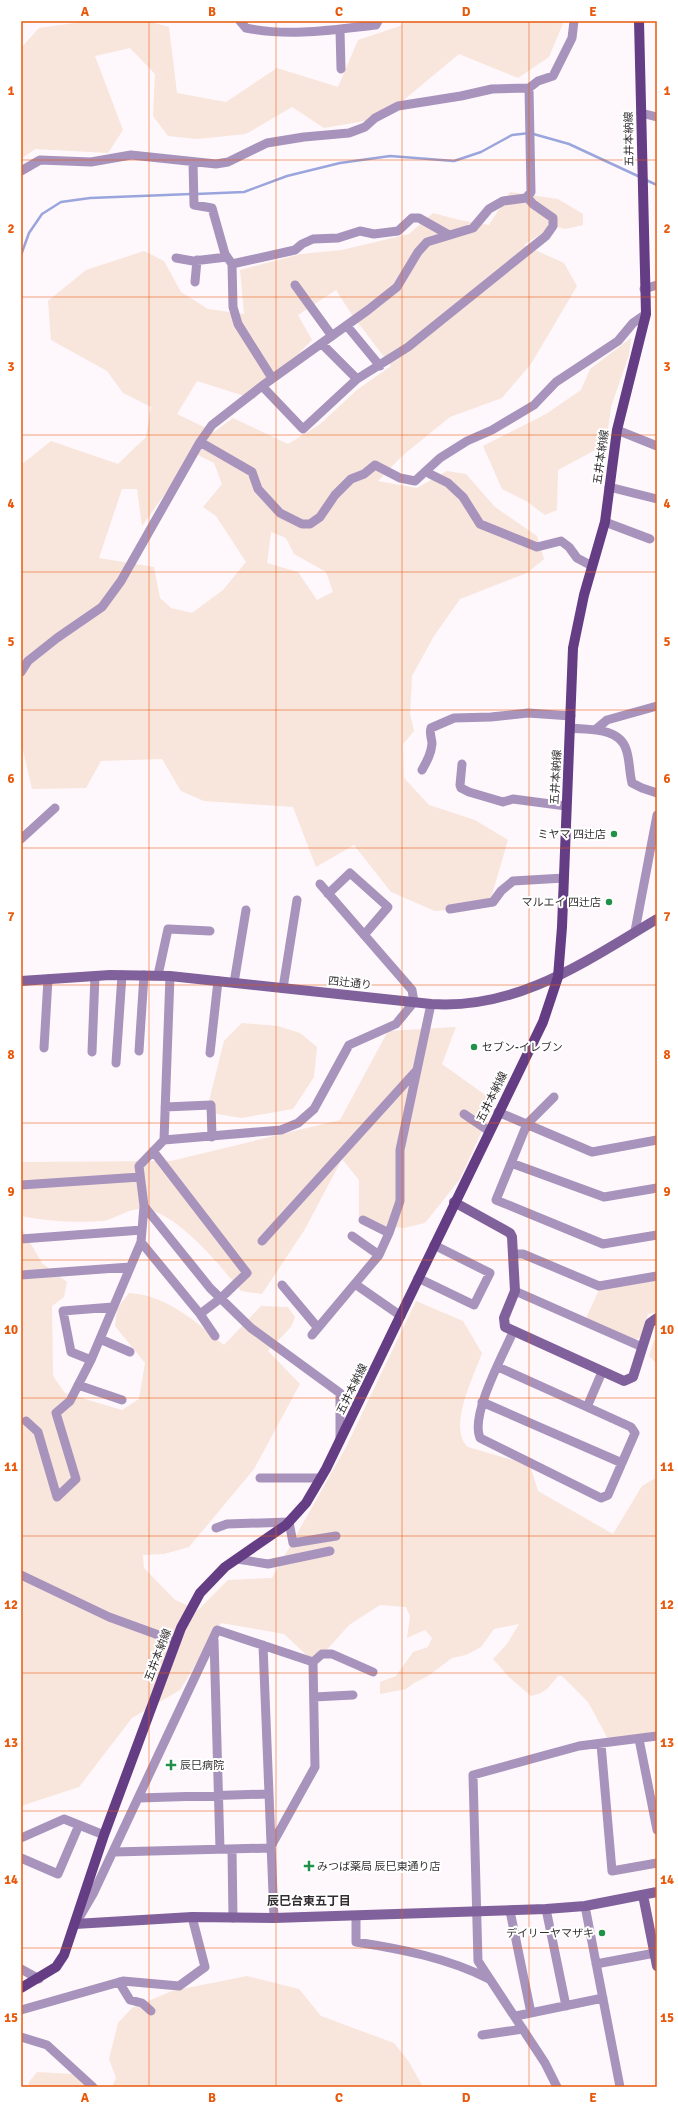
<svg xmlns="http://www.w3.org/2000/svg" width="678" height="2108" font-family="Signika,'Noto Sans JP',sans-serif">
<style>
.green{fill:#f8e5db;fill-rule:evenodd}
.lines{fill:none;stroke-linecap:round;stroke-linejoin:round}
.stream{stroke:#99a5dc;stroke-width:2.5}
.street{stroke:#a893bc;stroke-width:9}
.secondary{stroke:#81619c;stroke-width:10}
.primary{stroke:#653d84;stroke-width:10}
.grid{fill:none;stroke:#e8590c;stroke-width:1;stroke-opacity:0.55}
.poi-dot{fill:#21914a;stroke:#fff;stroke-width:1.5}
.labels{text-anchor:middle;dominant-baseline:central;stroke-width:4;stroke-linejoin:round;paint-order:stroke}
.street-label{font-size:11px;fill:#333031;stroke:#fff}
.poi-label{font-size:11px;fill:#333031;stroke:#fff;text-anchor:end}
.neighbourhood-label{font-size:12px;font-weight:bold;fill:#332d31;stroke:#fff}
.neatline{fill:none;stroke:#e8590c;stroke-width:1.5}
.grid-label{font-size:13px;text-anchor:middle;font-weight:bold;fill:#e8590c}
</style>
<rect width="100%" height="100%" fill="#fef8fc"/>
<!-- green -->
<path class="green" d="M89,21H147L169,27L177,93L226,102L277,68L338,87L358,40L400,26L404,21H564L549,57L518,78L459,54L382,118L324,128L292,107L246,134L197,139L168,136L153,116L155,74L130,48L95,56L123,130L108,153L35,149L21,159V48L39,28Z
M510,192L558,199L583,214V225L565,229L553,226L524,245L564,263L577,286L531,364L502,398L450,417L402,456L378,481L417,488L447,471L466,474L495,507L537,536L544,559L527,573L460,599L434,636L412,676L410,714L414,731L403,744L404,778L429,805L475,820L508,840L491,898L470,908L435,911L391,892L354,845L316,867L293,807L204,801L181,791L162,759L101,761L86,788L32,789L21,742V465L51,441L118,464L146,437L151,407L123,393L107,371L51,340L48,301L86,270L144,251L164,261L181,292L208,309L244,314L240,270L301,254L342,250L409,234L433,213L460,220L489,225ZM336,290L352,315L391,366L358,389L319,425L288,444L233,418L214,432L177,414L197,381L254,399L312,340L298,315ZM194,453L214,463L222,484L203,507L216,516L246,562L223,590L192,613L171,608L160,598L154,567L99,558L122,489H137L142,526ZM271,532L286,538L294,554L326,572L333,592L317,600L298,572L267,563Z
M631,338L629,355L611,407L607,437L599,448L558,470L557,510L545,515L526,501L502,489L483,446L546,414L581,390L590,369Z
M242,1023L278,1026L300,1033L317,1047L314,1077L293,1109L241,1118L211,1113L208,1105L224,1041Z
M456,1027L442,1064L495,1102L460,1179L425,1223L404,1228L374,1225L359,1218V1180L342,1159L305,1229L262,1294L241,1291C221,1267 175,1208 140,1209C128,1209 115,1219 103,1221C78,1223 45,1221 21,1216V1162L171,1161L340,1120L388,1031Z
M21,1227L42,1263L67,1282L64,1297L52,1306L53,1376L65,1393L122,1410L139,1399L145,1363L115,1326L117,1309L129,1293C166,1295 197,1322 224,1345L261,1306L288,1307L295,1317L291,1327L268,1351L300,1384L254,1469L189,1547L164,1554L143,1555L144,1568L175,1600L198,1610L228,1580L272,1578L346,1447L416,1301L463,1321L482,1353C474,1376 447,1428 468,1447L530,1465L538,1491L613,1534L642,1486L657,1477V1733L608,1739L588,1702L562,1676H558L547,1689L541,1693L531,1696L510,1678L493,1659L507,1644L519,1624L494,1629L481,1647L466,1655L452,1658L428,1676L414,1683L406,1689L380,1694V1682L396,1676L413,1652L428,1647L432,1638L425,1630L407,1638L410,1616L406,1607L380,1605L349,1625L315,1663L284,1634L221,1623L180,1690L132,1718L79,1787L21,1806Z
M657,1280V1312L648,1314L641,1337L635,1340L586,1318L599,1290Z
M654,1340H657V1364L649,1356Z
M247,1976L299,1989L321,2016L394,2043L409,2062L423,2087H112L116,2078L109,2059L118,2023L132,2008L172,1991Z
M37,2072L74,2074L91,2087H28L29,2082Z"/>
<g class="lines">
<!-- stream -->
<path class="stream" d="M646,180L657,185
M196,194L244,192L287,176L340,163L390,156L454,161L481,152L512,135L530,133L569,144L640,177
M21,255L29,233L42,214L61,202L90,198L191,194"/>
<!-- street -->
<path class="street" d="M240,21L246,28C289,37 332,30 376,25L378,21
M340,30L341,69
M641,113L657,117
M193,162L194,205L212,208L225,254L232,264L233,307L238,324L272,378
M21,171L40,160L91,162L131,155L216,164L228,162L267,143L304,137L349,133L365,127L375,118L398,106L461,96L492,89L529,88L538,81L553,76L572,38L574,21
M176,258L193,261L227,257
M232,264L295,250L302,244L313,239L338,238L360,231L374,234L398,231L412,218H419L449,235
M195,282L197,260
M295,285L332,336
M644,289L657,285
M347,326L380,366
M322,344L357,379
M262,386L303,429L357,379L408,347L546,236L553,226V218L533,204L527,197
M617,430L657,446
M200,442L252,472L258,489L280,513L302,524H310L320,517L335,495L351,479L364,474L375,465L400,478L415,481L440,458L467,441L492,430L534,405L556,382L618,341L633,323L646,314
M427,470L430,474L448,483L463,497L480,524L537,547L561,541L569,547L577,558L592,566
M609,487L657,499
M605,522L650,539
M21,672L28,661L57,638L102,607L121,581L200,442L212,425L262,386L368,310L397,287L418,252L427,242L473,228L489,209L503,201L526,198L531,192L529,88
M570,728C588,730 619,727 626,749C630,760 629,772 632,783L642,788L657,793
M595,730L607,720L657,706
M462,764L460,785L461,788L469,792L503,802L513,799L566,806
M422,770C427,761 431,754 432,744C432,738 429,734 431,728L454,718L491,717L528,713L571,716
M21,839L55,808
M328,894L350,873L388,907L364,935
M450,909L493,902L501,891L513,881L564,878
M635,931L657,815
M158,975L168,929L210,931
M234,983L246,910
M283,988L297,900
M44,1048L48,979
M139,1051L144,975
M92,1052L95,976
M210,1053L218,981
M116,1063L122,975
M554,1097L527,1124L496,1200L603,1244L657,1235
M165,1107L211,1105L212,1137
M498,1112L592,1152L657,1140
M464,1114L489,1131
M164,1140L170,976
M153,1151L247,1273L221,1298L200,1314
M511,1163L604,1197L657,1188
M21,1185L140,1177
M144,1206L210,1288L251,1328L340,1393V1441
M363,1220L389,1233
M352,1236L379,1255
M21,1239L142,1230
M262,1241L417,1070
M141,1242L200,1314L215,1336
M513,1254H523L599,1286L657,1276
M21,1275L130,1267
M418,1278L474,1305L490,1273L434,1245
M355,1284L401,1316
M282,1285L318,1328
M515,1291L642,1347
M513,1332C503,1355 470,1415 480,1438L601,1498L608,1495L635,1433L631,1427L587,1407L602,1372
M312,1335L379,1255L389,1233L400,1201V1150L431,1004
M100,1339L130,1352
M91,1360L71,1352L63,1311L113,1307
M498,1367L587,1407
M78,1385L122,1400
M482,1402L622,1463
M26,1421L38,1432L57,1497L76,1479L56,1413L70,1401L91,1360L141,1242L144,1206L139,1166L164,1140L281,1130L298,1123L314,1109L349,1045L396,1024L414,1002L412,990L320,884
M260,1478H321
M216,1528L227,1524L289,1522L293,1543L336,1536
M237,1559L268,1564L330,1551
M21,1575L109,1617L175,1641
M214,1640L220,1849
M263,1645L274,1918
M313,1662L322,1654H332L373,1672
M314,1697L353,1695
M639,1739L657,1830
M601,1744L612,1871L657,1863
M139,1798L268,1794
M21,1838L64,1819L104,1835
M232,1849L233,1918
M21,1858L58,1874L79,1825
M585,1906L620,2087
M546,1909L566,2006
M510,1911L531,2013
M356,1916V1942C401,1949 448,1958 489,1979
M79,1918L93,1894L217,1630L313,1662L315,1767L270,1848L114,1852
M596,1964L655,1953
M21,1969L39,1979
M119,1982L130,2000L142,2003L151,2011
M21,2010L123,1981L179,1986L205,1967L192,1917
M516,2016L603,1998
M482,2035L523,2029
M21,2037L47,2045L93,2087
M557,2087L545,2063L478,1961L473,1775L579,1746L657,1736"/>
<!-- secondary -->
<path class="secondary" d="M21,981L110,975L170,976L431,1004C518,1010 586,961 657,919
M454,1202L510,1233L512,1237L515,1291L504,1318L505,1327L624,1381L633,1377L650,1323L657,1318
M643,1895L657,1966
M75,1924L192,1917L274,1918L546,1909L585,1906L657,1892"/>
<!-- primary -->
<path class="primary" d="M21,1988L56,1967L64,1955L104,1835L181,1628L200,1593L225,1567L286,1525L306,1503L326,1469L543,1022L558,977L562,927L573,648L584,595L605,522L617,430L646,314L639,21"/>
</g>
<!-- grid -->
<path class="grid" d="M149,21V2087M276,21V2087M402,21V2087M529,21V2087M21,160H657M21,297H657M21,435H657M21,572H657M21,710H657M21,848H657M21,985H657M21,1123H657M21,1260H657M21,1398H657M21,1536H657M21,1673H657M21,1811H657M21,1948H657"/>
<!-- markers -->
<g class="poi-dot">
<circle cx="614" cy="834" r="4"/>
<circle cx="609" cy="902" r="4"/>
<circle cx="474" cy="1047" r="4"/>
<path d="M169 1759h4v4h4v4h-4v4h-4v-4h-4v-4h4z"/>
<path d="M307 1860h4v4h4v4h-4v4h-4v-4h-4v-4h4z"/>
<circle cx="602" cy="1933" r="4"/>
</g>
<g class="labels">
<!-- street labels -->
<g class="street-label">
<text transform="translate(629 139) rotate(-91)">五井本納線</text>
<text transform="translate(601 457) rotate(-82)">五井本納線</text>
<text transform="translate(556 777) rotate(-87)">五井本納線</text>
<text transform="translate(350 983) rotate(6)">四辻通り</text>
<text transform="translate(492 1097) rotate(-64)">五井本納線</text>
<text transform="translate(352 1389) rotate(-64)">五井本納線</text>
<text transform="translate(158 1655) rotate(-69)">五井本納線</text>
</g>
<!-- poi labels -->
<g class="poi-label">
<text x="606" y="834">ミヤマ 四辻店</text>
<text x="601" y="902">マルエイ 四辻店</text>
<text x="482" y="1047" text-anchor="start">セブン-イレブン</text>
<text x="180" y="1765" text-anchor="start">辰巳病院</text>
<text x="317" y="1866" text-anchor="start">みつば薬局 辰巳東通り店</text>
<text x="594" y="1933">デイリーヤマザキ</text>
</g>
<!-- neighbourhood labels -->
<g class="neighbourhood-label">
<text x="309" y="1901">辰巳台東五丁目</text>
</g>
</g>
<!-- border -->
<rect width="678" height="2108" fill="none" stroke="#ffffff" stroke-width="44"/>
<rect x="22" y="22" width="634" height="2064" class="neatline"/>
<g class="grid-label">
<text x="85" y="16">A</text>
<text x="212" y="16">B</text>
<text x="339" y="16">C</text>
<text x="466" y="16">D</text>
<text x="593" y="16">E</text>
<text x="11" y="95">1</text>
<text x="667" y="95">1</text>
<text x="11" y="233">2</text>
<text x="667" y="233">2</text>
<text x="11" y="371">3</text>
<text x="667" y="371">3</text>
<text x="11" y="508">4</text>
<text x="667" y="508">4</text>
<text x="11" y="646">5</text>
<text x="667" y="646">5</text>
<text x="11" y="783">6</text>
<text x="667" y="783">6</text>
<text x="11" y="921">7</text>
<text x="667" y="921">7</text>
<text x="11" y="1059">8</text>
<text x="667" y="1059">8</text>
<text x="11" y="1196">9</text>
<text x="667" y="1196">9</text>
<text x="11" y="1334">10</text>
<text x="667" y="1334">10</text>
<text x="11" y="1471">11</text>
<text x="667" y="1471">11</text>
<text x="11" y="1609">12</text>
<text x="667" y="1609">12</text>
<text x="11" y="1747">13</text>
<text x="667" y="1747">13</text>
<text x="11" y="1884">14</text>
<text x="667" y="1884">14</text>
<text x="11" y="2022">15</text>
<text x="667" y="2022">15</text>
<text x="85" y="2102">A</text>
<text x="212" y="2102">B</text>
<text x="339" y="2102">C</text>
<text x="466" y="2102">D</text>
<text x="593" y="2102">E</text>
</g>
</svg>
